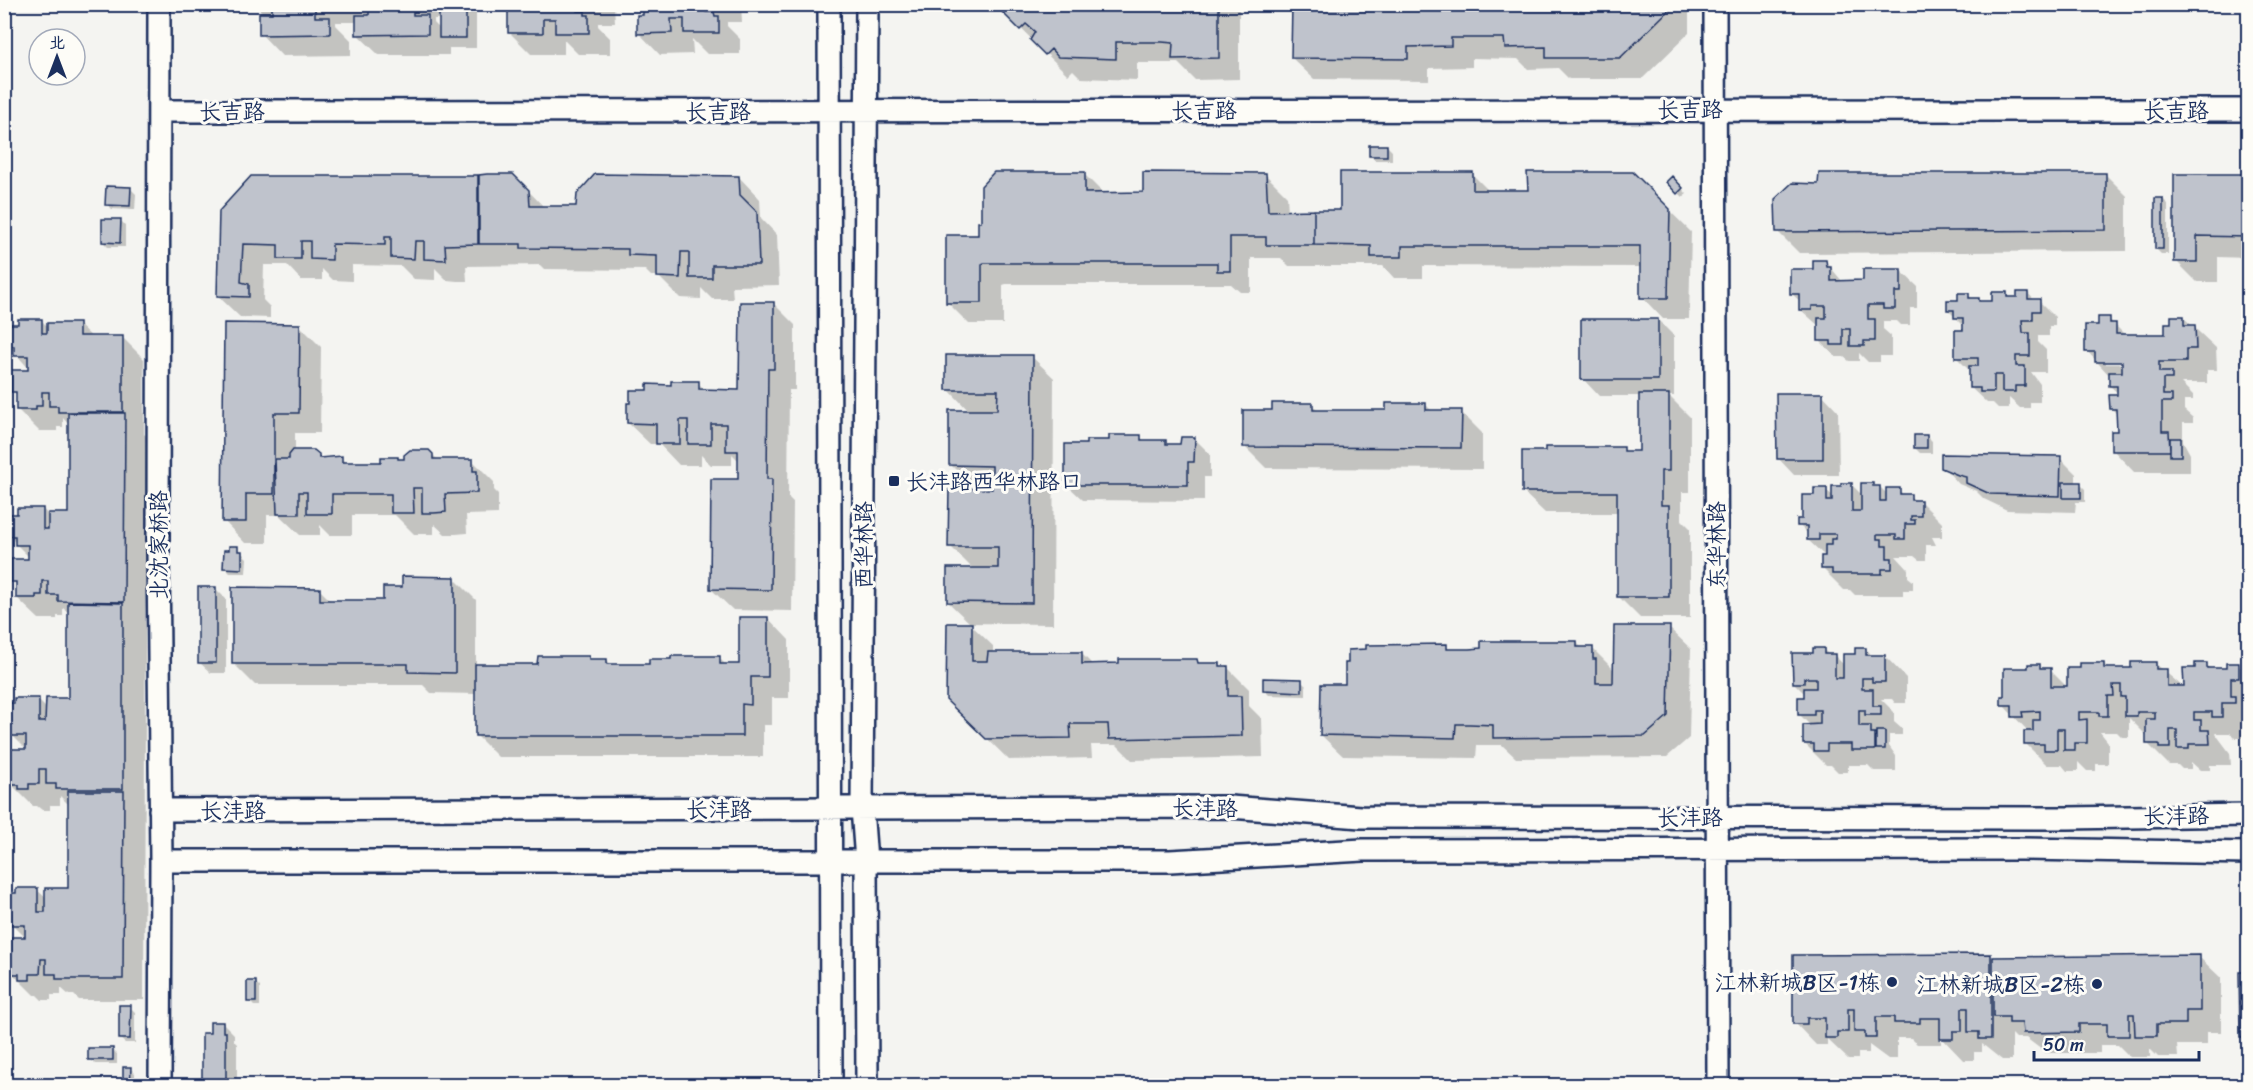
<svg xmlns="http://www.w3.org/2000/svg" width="2253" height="1090" font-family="Sriracha,'LXGW WenKai TC',sans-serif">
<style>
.shadow{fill:#0003;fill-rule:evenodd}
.building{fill:#bfc3cc;stroke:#1b2f5e;stroke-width:1.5}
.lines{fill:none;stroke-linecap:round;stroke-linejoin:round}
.minor-casing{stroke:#1b2f5e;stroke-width:26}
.minor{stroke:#fdfcf7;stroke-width:21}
.poi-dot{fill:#1b2f5e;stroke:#fdfcf7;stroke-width:2}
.labels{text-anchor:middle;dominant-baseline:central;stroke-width:6;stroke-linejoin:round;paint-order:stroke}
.street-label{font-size:22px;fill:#1b2f5e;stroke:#fdfcf7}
.poi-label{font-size:22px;fill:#1b2f5e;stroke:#fdfcf7;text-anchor:end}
</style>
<rect width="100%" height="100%" fill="#f4f4f1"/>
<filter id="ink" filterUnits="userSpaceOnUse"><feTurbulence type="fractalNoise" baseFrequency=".0167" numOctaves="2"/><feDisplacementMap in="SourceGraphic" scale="12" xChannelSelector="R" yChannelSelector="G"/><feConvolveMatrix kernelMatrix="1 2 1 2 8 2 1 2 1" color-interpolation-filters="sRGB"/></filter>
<g filter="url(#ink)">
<!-- shadow -->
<path class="shadow" d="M254,4H470L476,11V48H449V55H379L357,34V22H336V25L351,40V55L282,56L261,34L264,14ZM434,19H440V29L434,23Z
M510,4H614L615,23H598V26L610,38V54H578L564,40V54H531L510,33L519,13Z
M640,4H741L742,22H727V26L740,39V54H707L692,39L693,54L660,55L639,33L647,12Z
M996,4H1239V79L1195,80L1178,63H1137V80L1081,78L1073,70L1068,75Z
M1293,4H1689V33L1642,79H1569L1558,68L1528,69L1518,59L1472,58V67L1429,68V80L1314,79L1292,58Z
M4,119L15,129L4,152Z
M1387,146L1392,151V160H1375L1370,155Z
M1084,174L1104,194H1145L1265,174L1287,196L1288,212H1342L1472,174L1490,192L1529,191L1632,174L1691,232L1689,319H1663L1642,297V267L1423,266V278H1394L1383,266H1289L1281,258H1251V292H1240L1231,284H1006L1003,285V324H969L948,303L979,236Z
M513,175L544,207H577L739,177L760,199L761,218L777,235L779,285L732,286L733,299H712L701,288V299L680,298L658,276H651L645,270L544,269L540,265L466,266L467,281H457L447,280L435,268V280L414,279L401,266L352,265V281L333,280L322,269V280H301L287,265H264L263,300L270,307V318L240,317L218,296L220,211L475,176Z
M2106,175L2127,196V251L1799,253L1777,231L1820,186Z
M2175,175H2248V258L2218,257V282H2197L2176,261Z
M1672,178L1687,194L1683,197L1668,182Z
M131,189L136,194L135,210L112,209L107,204Z
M2163,199L2168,204V254H2161L2156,249Z
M120,220L125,225V247H108L103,242Z
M1826,262L1842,281L1864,282L1900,270L1917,286V308H1910V325H1901L1897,321H1883V329L1891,336V356H1880V362H1868L1859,353V361H1849L1844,357H1836L1819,340V326L1801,310V302L1792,294Z
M2028,293L2035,301H2039L2055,317V326H2049V336H2038V342L2046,350V372H2031L2040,384V402H2030V408H2020L2009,398V408H1998L1993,403H1987L1970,387V371L1956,357L1965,327L1948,310L1968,295L1973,299H1978L1981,303H1994L2006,294L2011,299H2019Z
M2243,300H2248V317L2243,311Z
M774,304L795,325V390H789L788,497L793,502L792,611L733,610L711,589L739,481L740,462L732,454V465H711L701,455V465H679L659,444H650L628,423L649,391L698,383L706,391H740Z
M2184,318L2216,348L2217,370H2207V383H2181L2193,395V400H2184V410L2193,418V423H2183V441L2190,454V472H2134L2113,450L2118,433V415L2111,408L2119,394L2110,386V376L2087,351L2099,326L2109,319L2126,336L2166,335L2173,325ZM2106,361H2130V364H2106Z
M41,320L49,328L79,325L92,337H122L144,359V434L146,436L144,1000H79L74,995H69L61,988V995H51V1000H42L37,995H34L12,973L27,939L12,924V919L7,913L17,894L37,890L47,899L69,890V805L60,796V805H50V810H42L37,806H33L11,784L27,750L12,735V728L7,723L38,700L47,709L69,700L70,614L63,608V616H57V619H39L17,598V585L13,581L30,560V558L16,544L10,536L11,529L7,525L19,515L43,509L48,515H69V425L63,418V427H57V431H39L17,409V395L13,391L31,371L8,345Z
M1658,320L1674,336V396H1669L1690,417V492H1682V520L1690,528V618H1640L1618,596V513H1545L1523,492L1623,449L1627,453H1640L1641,396H1599L1583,379Z
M300,326L321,347L320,433H295V451L318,455L323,459L341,458L346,463H382L398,458L400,460L429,451L438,460H472L494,482V490L498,494V514L466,515L467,533L456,534H445L434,524V534H414L395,515H352V535H330L320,525V535H300L279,515H267V543H245L224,521Z
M1032,357L1054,378L1053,624L970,623L948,602L974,570L950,546L993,490V486H972L951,465L970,412L948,389Z
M1822,394L1838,411L1839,475H1794L1778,458Z
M1312,405L1319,412H1387L1426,405L1433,412H1461L1482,433V469L1266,468L1244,446Z
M1927,436L1932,441V453H1920L1915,448Z
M1140,437L1145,441H1165L1169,445H1182L1194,438L1210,454V477H1204V501L1083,500L1066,484L1088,446Z
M2060,458L2076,474V484H2080L2085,489V502H2076L2075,512L2007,510L1984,499L1976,491L1959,484L1943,467Z
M1851,484L1863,496L1872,484L1876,487H1880L1888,495L1899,490L1905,496H1910L1916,501H1920L1942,523V537H1932L1936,545H1926V560H1919L1914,556H1896L1908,569V577L1913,581V590H1903V595H1855L1850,590H1844L1822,568L1826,557L1808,540V534L1799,525L1804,520L1815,497L1826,490L1834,497Z
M237,548L247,558L246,573H230L225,568L231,552Z
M454,578L476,600V666H539L588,658L590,660H607L612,666H651L719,658L727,666H740L768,618L789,640V698H772V725H763V757H498L476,735V694L431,693L423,685H255L233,663L319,589L331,601H385L404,589Z
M215,588L226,599V673H211L200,663Z
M971,625L993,646V654H1082L1093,665L1196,660L1201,665L1227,667L1249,689V706L1262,719L1263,757L1132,760L1117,745H1091L1092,758L1009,760L948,700Z
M1669,628L1691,649L1689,738L1667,757L1516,758L1502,745H1477L1476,758L1343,756L1321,735L1346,686L1446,646L1451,651L1576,642L1582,648H1592L1615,671Z
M1823,649L1829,655H1834L1845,666L1865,649L1872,656H1885L1906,678V703H1895L1892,699H1881L1894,712V722L1902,729V735H1889V746L1896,756V771H1874L1868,765H1848V772H1838L1831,765H1826L1805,744L1811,726L1799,714L1806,695L1794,683L1815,655Z
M2104,664L2109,670H2133L2156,664L2183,687H2185L2197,670L2206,664L2211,669H2228L2238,664L2248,675V724H2242L2243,738H2235L2230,733H2215L2230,753L2231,765H2210V770H2200L2191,762V769H2182L2178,765H2169L2148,744V737L2129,718V737H2122L2117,732H2100L2108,742V764H2096V771H2087L2078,762V771H2067L2062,765H2047L2026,744L2029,732L2002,704L2030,669L2040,666L2044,670H2050L2068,688Z
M1301,681L1306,686V696L1269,695L1264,690Z
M1990,956L1993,958L2199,957L2221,978V1032H2207V1045H2177L2178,1057H2158L2150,1049V1057H2130L2118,1045H2100V1053H2046L2026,1038H2016L2012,1034V1060H2002L1982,1044V1052H1974V1060H1963L1941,1037V1044H1917L1911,1038H1897V1059H1888L1869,1045V1053H1858V1059H1848L1827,1039V1045H1816L1795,1023L1794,957Z
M2241,973H2248V1044L2241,1037Z
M255,982L260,987V1006H254L249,1001Z
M130,1007L135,1012V1043H125L120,1039Z
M223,1023L234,1034V1041L237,1044V1086H204L211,1034Z
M112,1049L117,1054V1064H95L90,1059Z
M130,1068L135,1073V1086H125Z"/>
<!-- building -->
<path class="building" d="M272,4H315V17H330V34L259,35V13H272Z
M369,4H413V15H428V34L356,35V15H369Z
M439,4H466V38H439Z
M520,4H577V11H585V15H589V33H555V19H543V33H508V11H520Z
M650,4H706V12H714L715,16H719V33H684V19H671L672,33L637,34V15H643V10H650Z
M994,4H1219V58L1172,59L1173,43L1162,42H1116V59L1058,57L1051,49L1045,55L1030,40L1035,32L1026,24L1020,30Z
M1292,4H1668V11L1620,58H1546V47L1505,48L1504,38H1451V46L1408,47V59L1291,58Z
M1369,145H1387V156H1369Z
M994,172H1085V193L1143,192V172L1266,173L1268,211L1314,210V245H1266V237H1230V271H1217V263H984L982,264V303H946V235H978V222H981V186Z
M1340,172H1473V190H1528L1527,172H1633L1670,209L1668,298H1640V246H1402V257H1371V246L1314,245V210H1340Z
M1819,173H2106V230L1776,232L1775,199L1792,183L1818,184Z
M487,174H513L529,190L530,206H576L577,194L595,174L739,176L740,195L757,212L759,265H712V278H689V252H681L680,278L657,277V256L628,255V249L521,248V244H479V175Z
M2174,174H2248V237L2197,236V262H2174Z
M473,175H478V244L445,245L446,260L424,259V241H415L414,259L391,258V237H385V245L332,244V260L310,259V241H301V259H278V245L243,244L241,282L249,284V297L217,296L219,211L251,176H473Z
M1672,176L1683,188L1677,194L1666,182Z
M106,186L131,187L130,206L105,205Z
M2155,198H2163V249H2155Z
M102,219H121L120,243L102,242Z
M1813,260H1826L1827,267H1831V281L1863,280V269H1901V292H1895V309H1883V305H1868V319H1875V341H1864V346H1850V329H1843V345H1831V341H1818V318H1826V306H1812V310H1799V294H1790V269H1813Z
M1992,292H2007V297H2017V292H2028V299H2040V311H2033V320H2022L2023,333H2030V356H2016V366H2025V386H2015V392H2002V375H1994V392H1980V388H1969V366H1978V358H1955V330H1963V318H1954V310H1947V300H1958V293H1969V298H1979V301H1992Z
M740,302H774V369H768L767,479H772L771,590L710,589L711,479H738V451H726V424H711V444H688V420H680V444H656V424L627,423V403H630V390H647V384L671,385V381H699V389L739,390Z
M2171,316H2184V325H2195L2196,349H2186V362H2159V372H2172V379H2163V395H2172V402H2162V431H2169L2170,451H2111V431H2117L2116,409H2110L2109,395H2117V386H2109V372H2122V362H2095V352H2085V325H2098V317H2110V323H2116V334H2165V323H2171Z
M18,319H42V333H47V323H79V336H123V412H58V406H49V392H42V406H36V410H16V392H11V370H28V356H14V346H6V324H18Z
M1581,319H1658V380H1581Z
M224,323L300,324L299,413H274V494H246V522H222Z
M946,355H1033L1032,603L947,602V568H998V547H948L949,488L992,489V466L949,465V410H997L998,390H946Z
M1776,393H1823V459H1777Z
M1639,394H1669V471H1661V505H1669V597H1617V492H1522V451H1545V447H1624V451H1639Z
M1272,403H1313V410H1386V403H1426V410H1462L1461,448L1243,447V410H1272Z
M68,413H125L124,602L58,601V595H48V581H42V595H36V598H16V582H11V559H28V545H15V536H9V526H5V514H17V508H43V529H48V513H68Z
M1109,435H1141V440H1166V444H1180L1181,437H1195L1194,462H1188V485H1065V444H1086V440H1109Z
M1914,435H1927V448H1914Z
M2170,438H2181V456H2170Z
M293,450H314L319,454V458L342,456V462H381V457H398V459H404V455L410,450H429L433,454V459H473V471H477V493L445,494L446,512L434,513H422V488H413L414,513H391V494H332V514H307V492H299V514H277L275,459H289V455Z
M1941,454L2061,456L2060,496L1990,494L1966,483V477L1958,475L1941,468Z
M2063,482H2081V498H2063Z
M1841,483H1852V511H1861V483H1873V486H1880V501H1886V488H1900V494H1911V500H1921V516H1911V520H1915V524H1905V539H1896V535H1877V539H1882V546H1887V558H1892V569H1882V574H1832V569H1821V556H1825V545H1831V539H1836V534H1819V540H1807V526H1797V519H1802V495H1814V488H1827V501H1832V486H1841Z
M229,546H238V551H242V569L223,568L224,550H229Z
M402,576L455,577V673L408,672V664H232V587L320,588V600H383V587H402Z
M198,587H216V663H198Z
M68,602L123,603V789H56V784H46V769H39V784H29V789H19V785H10V749H26V736H10V724H5V703H14V698H39V722H45L46,698H68Z
M739,617H768V677H751V705L742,704V736H475V664H537L538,656H589V659H607V664H649V659H671V656H720V664H739Z
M947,623H972V661H987L988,652H1082V664L1119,663V659H1197L1198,663H1220V666H1228V696H1241L1242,736L1109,739L1108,724H1070L1071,738L986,739L946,700Z
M1614,626H1670L1668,716L1645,736L1493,738V725L1470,724H1456L1455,738L1320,735L1321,684H1345V663H1348V650L1366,649V645L1447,644V649H1469L1481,648V641H1577V647H1593V659H1596V683H1613Z
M1813,648H1824V654H1835V678H1843V654H1855V648H1866V655H1885V682H1872V678H1862V689H1873V706H1881V715H1865V710H1859V726H1871V733H1875V750H1851V744H1827V751H1814V744H1803V725L1820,724V710H1814V715H1798V697H1804V688H1816V678H1804V683H1793L1792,653H1813Z
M2131,662H2156V669H2167V686H2184L2183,668H2195V663H2207V668H2226V663H2239V678H2231V696H2235V703H2222V717H2212V712H2194V720H2201V730H2209L2210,744H2189V749H2177V730H2170V748H2159V744H2146V719H2155V712H2137V716H2125V697H2121V685H2113L2114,696H2108V716H2099V712H2079V720L2087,719V743H2075V750H2064V729H2057V750H2044V744H2024V731H2033V720H2040V711L2022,712L2023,717H2012V705H2001V696H2004V668H2028V664H2040V668H2051V686H2067V668H2080V663H2104V668H2131Z
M1263,678L1302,679V692L1263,690Z
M1876,731H1885V749H1876Z
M68,791H124L123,979H56V974H46V959H41L40,974H30V980H19V974H11V937H25V925H11V914H5V893H16V888H38V912H45V888H68Z
M1991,954V1039H1979V1032H1968V1008H1962V1031H1953V1039H1940V1018H1920V1023H1894V1017H1876V1038H1865V1032H1854V1009H1848V1032H1837V1038H1825V1018H1807V1024H1793V955Z
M2200,955V1011H2186V1024H2157V1036H2135L2134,1014H2129V1036H2107V1024H2079V1032L2023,1033L2022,1023H2009V1017H1993V957Z
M2239,972H2248V1037H2240Z
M247,981H256V1002H247Z
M119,1005H131L130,1039H119Z
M210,1022H223V1032H226V1086H202V1033H210Z
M88,1048H113V1060H88Z
M123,1067H131L130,1086H123Z"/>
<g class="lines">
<defs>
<path id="minor" d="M159,4L158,551L161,861L160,1086
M829,4L831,1086
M867,4L862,808L866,861L867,1086
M1715,4L1718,1086
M160,111L2248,110
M160,810L1230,807L1361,817L2068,818L2248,815
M161,861H1170L1363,850L2020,849L2248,853"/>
</defs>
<!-- minor casing -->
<use href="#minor" class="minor-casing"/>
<!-- minor -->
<use href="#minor" class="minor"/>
</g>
</g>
<!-- markers -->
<g class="poi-dot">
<rect x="888" y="475" width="12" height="12" rx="3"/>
<circle cx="1892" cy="982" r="6"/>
<circle cx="2097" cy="984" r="6"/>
</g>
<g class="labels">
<!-- street labels -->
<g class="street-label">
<text x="1690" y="109">长吉路</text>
<text x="1204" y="110">长吉路</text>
<text x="2176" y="110">长吉路</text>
<text x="232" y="111">长吉路</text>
<text x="718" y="111">长吉路</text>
<text transform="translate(158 545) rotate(-90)">北沈家桥路</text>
<text transform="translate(863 545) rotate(-90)">西华林路</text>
<text transform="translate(1716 545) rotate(-90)">东华林路</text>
<text transform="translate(1205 808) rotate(1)">长沣路</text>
<text x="719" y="809">长沣路</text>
<text x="233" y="810">长沣路</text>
<text transform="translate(2176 816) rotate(-1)">长沣路</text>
<text x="1690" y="817">长沣路</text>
</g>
<!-- poi labels -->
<g class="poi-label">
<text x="906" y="481" text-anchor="start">长沣路西华林路口</text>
<text x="1880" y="982">江林新城B区-1栋</text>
<text x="2085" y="984">江林新城B区-2栋</text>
</g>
</g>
<!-- margin -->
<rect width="2253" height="1090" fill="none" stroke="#fdfcf7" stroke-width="24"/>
<rect x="12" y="12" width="2229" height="1066" fill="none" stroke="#1b2f5e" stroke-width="2" filter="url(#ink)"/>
<!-- north arrow -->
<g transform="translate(57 57)"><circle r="28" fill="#fdfcf7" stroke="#a3aaba" stroke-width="1.5"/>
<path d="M0-4.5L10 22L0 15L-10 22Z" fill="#1b2f5e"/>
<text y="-9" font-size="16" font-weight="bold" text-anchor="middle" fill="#1b2f5e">北</text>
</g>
<!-- scale -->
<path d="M2034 1051v9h165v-9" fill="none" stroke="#1b2f5e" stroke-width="3"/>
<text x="2043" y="1051" font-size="18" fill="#1b2f5e" stroke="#fdfcf7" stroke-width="4.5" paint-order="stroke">50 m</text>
</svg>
